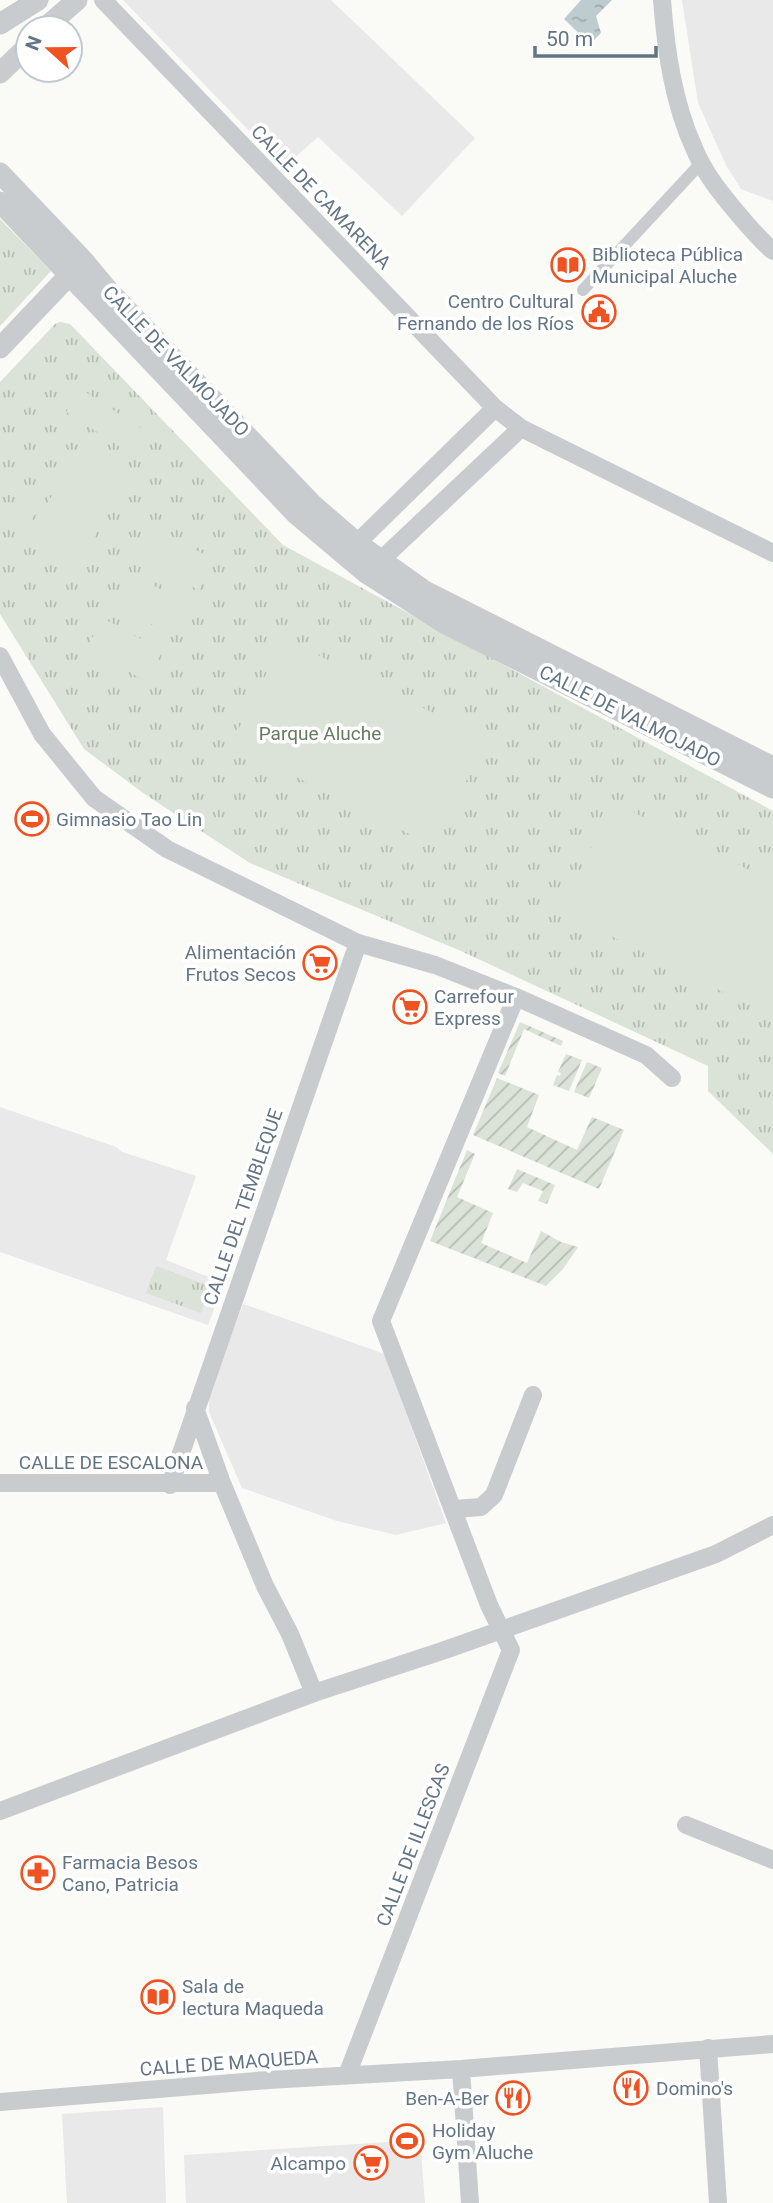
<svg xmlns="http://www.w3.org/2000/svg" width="773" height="2203" font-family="Roboto,sans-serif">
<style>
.built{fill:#e8e9e8}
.grass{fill:url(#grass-tufts)}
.garden{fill:url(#garden-furrows)}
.pitch{fill:#dbe2d8}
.water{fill:url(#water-ripples)}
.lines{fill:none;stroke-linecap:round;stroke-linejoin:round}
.pedestrian{stroke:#c8cccf;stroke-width:12}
.minor{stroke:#c8cccf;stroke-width:18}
.tertiary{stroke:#c8cccf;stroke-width:21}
.labels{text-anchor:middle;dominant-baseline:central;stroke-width:7;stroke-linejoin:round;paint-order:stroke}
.street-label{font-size:19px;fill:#637584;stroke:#fff}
.poi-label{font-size:19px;fill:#637584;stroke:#fff;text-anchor:start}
.park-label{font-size:19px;fill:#667b62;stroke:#fff}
</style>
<defs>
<pattern id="grass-tufts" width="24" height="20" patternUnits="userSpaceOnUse" patternTransform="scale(1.75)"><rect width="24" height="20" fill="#dbe2d8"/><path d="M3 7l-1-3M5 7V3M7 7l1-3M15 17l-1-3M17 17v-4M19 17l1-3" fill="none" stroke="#b5bcb5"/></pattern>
<pattern id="garden-furrows" width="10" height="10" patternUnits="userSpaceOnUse" patternTransform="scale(1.75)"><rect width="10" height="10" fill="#dbe2d8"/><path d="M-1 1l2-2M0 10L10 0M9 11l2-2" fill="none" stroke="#b5bcb5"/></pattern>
<pattern id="water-ripples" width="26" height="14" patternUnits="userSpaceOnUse" patternTransform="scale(1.75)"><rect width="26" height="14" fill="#becbcf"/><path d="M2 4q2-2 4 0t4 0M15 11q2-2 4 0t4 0" fill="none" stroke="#9ea9ae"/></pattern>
</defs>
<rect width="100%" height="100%" fill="#fafaf7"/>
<!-- built -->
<path class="built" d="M123,0H331L475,138L402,216L318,137L284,167Z
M682,0H773V201L741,189L726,165L698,103Z
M0,1107L116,1147L122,1152L196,1176L166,1260L224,1283L208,1325L0,1252Z
M243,1304L385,1354L446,1523L396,1535L337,1521L242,1488L209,1412V1394Z
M163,2107L166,2203H67L62,2114Z
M420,2140L425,2203H186L184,2155Z"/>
<!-- grass -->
<path class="grass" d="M0,219L51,271L0,326Z
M60,322L70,324L283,545L773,811V1154L708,1091V1066L461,951L250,863L146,795L84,749L0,614V382L55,324Z
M156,1266L210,1286L201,1313L146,1293Z"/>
<!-- garden -->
<path class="garden" d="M520,1022L563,1041L561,1046L524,1029L505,1076L498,1073Z
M566,1054L582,1060L569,1091L553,1085L557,1075L560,1076L561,1073L558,1072Z
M587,1062L602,1068L589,1098L574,1092Z
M497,1078L539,1095L527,1127L577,1150L592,1117L624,1130L599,1189L473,1135Z
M467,1150L475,1154L457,1197L493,1213L481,1243L527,1263L541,1231L561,1242L578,1247L563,1269L546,1286L430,1241Z
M517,1169L555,1185L547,1204L538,1201L543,1191L523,1183L517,1192L508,1189Z"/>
<!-- pitch -->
<path class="pitch" d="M81,389L147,432L133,455L66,412Z
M83,444L132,473L76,567L27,537Z
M33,486L47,495L27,527L13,519Z
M156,527L215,561L198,590L139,555Z
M130,572L190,606L172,636L113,602Z
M103,618L163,651L145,681L87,647Z
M284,638L487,740L433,846L231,744Z
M613,802L773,882V997L765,1013L561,911Z"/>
<!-- water -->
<path class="water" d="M581,0H612L596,16L601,33L590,44L564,19Z"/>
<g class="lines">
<!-- pedestrian -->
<path class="pedestrian" d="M583,290L702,162"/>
<!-- minor -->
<path class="minor" d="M103,0L495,408L521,428L773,553
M662,0C666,50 673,102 694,148C704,173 722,195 739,215C750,228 760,240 773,251
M357,543L495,408
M368,563L381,560L521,428
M0,656L42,734L94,798L167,849L358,943L435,965L516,997L646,1055L672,1078
M195,1408L222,1483L265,1586L290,1634L314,1693
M0,1483H222
M170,1485L358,943
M454,1509L481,1507L494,1495L533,1395
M0,1811L314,1693L442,1651L716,1554L773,1525
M686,1825L773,1860
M708,2048L718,2203
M461,2069L470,2203
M347,2075L511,1650L489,1605L381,1321L516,997
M0,2102L268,2080L461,2069L773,2044"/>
<!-- tertiary -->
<path class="tertiary" d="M0,24L38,0
M45,28L77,0
M0,73L28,46
M0,173L83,260L107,289L313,505L357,543L425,591L773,767
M0,202L296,514L366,573L444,623L773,788
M0,348L77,267"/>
</g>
<!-- icons -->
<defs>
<symbol id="library-ring" viewBox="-11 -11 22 22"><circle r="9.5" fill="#fff" stroke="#ef5322" stroke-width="1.5"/><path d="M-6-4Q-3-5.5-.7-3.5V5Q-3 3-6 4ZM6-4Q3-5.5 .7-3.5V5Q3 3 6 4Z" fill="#ef5322"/></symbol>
<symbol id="civic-ring" viewBox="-11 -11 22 22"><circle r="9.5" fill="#fff" stroke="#ef5322" stroke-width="1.5"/><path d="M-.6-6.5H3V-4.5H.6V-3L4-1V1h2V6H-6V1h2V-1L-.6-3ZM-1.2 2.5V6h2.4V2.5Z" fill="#ef5322"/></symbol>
<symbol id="stadium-ring" viewBox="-11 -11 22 22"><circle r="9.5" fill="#fff" stroke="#ef5322" stroke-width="1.5"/><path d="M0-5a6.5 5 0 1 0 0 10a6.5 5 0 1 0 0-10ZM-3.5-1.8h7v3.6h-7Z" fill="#ef5322"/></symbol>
<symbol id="supermarket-ring" viewBox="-11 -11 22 22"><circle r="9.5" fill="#fff" stroke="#ef5322" stroke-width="1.5"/><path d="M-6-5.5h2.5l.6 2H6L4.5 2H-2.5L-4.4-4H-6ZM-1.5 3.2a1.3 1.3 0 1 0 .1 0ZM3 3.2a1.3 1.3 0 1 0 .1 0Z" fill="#ef5322"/></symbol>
<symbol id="pharmacy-ring" viewBox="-11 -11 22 22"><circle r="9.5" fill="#fff" stroke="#ef5322" stroke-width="1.5"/><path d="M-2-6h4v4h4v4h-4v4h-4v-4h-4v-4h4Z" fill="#ef5322"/></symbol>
<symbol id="restaurant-ring" viewBox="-11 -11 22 22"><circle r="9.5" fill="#fff" stroke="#ef5322" stroke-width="1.5"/><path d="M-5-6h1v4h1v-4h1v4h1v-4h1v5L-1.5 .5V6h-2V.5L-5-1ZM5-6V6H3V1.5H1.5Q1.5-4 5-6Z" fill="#ef5322"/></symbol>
</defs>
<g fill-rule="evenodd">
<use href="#library-ring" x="549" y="246" width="38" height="38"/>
<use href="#civic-ring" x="580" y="293" width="38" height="38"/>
<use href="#stadium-ring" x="13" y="800" width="38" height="38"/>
<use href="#supermarket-ring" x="301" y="944" width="38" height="38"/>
<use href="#supermarket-ring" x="391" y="988" width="38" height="38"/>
<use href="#pharmacy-ring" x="19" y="1854" width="38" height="38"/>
<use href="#library-ring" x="139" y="1978" width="38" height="38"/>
<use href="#restaurant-ring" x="612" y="2069" width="38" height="38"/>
<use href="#restaurant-ring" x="494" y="2079" width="38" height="38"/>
<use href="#stadium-ring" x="388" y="2122" width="38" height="38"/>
<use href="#supermarket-ring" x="352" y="2144" width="38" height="38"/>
</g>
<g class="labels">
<!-- street labels -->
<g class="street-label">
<text transform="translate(321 197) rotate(46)">CALLE DE CAMARENA</text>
<text transform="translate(176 361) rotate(46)">CALLE DE VALMOJADO</text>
<text transform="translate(630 716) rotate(27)">CALLE DE VALMOJADO</text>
<text transform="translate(243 1207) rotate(-71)">CALLE DEL TEMBLEQUE</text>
<text x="111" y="1462">CALLE DE ESCALONA</text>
<text transform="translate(413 1845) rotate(-69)">CALLE DE ILLESCAS</text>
<text transform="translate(229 2063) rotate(-4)">CALLE DE MAQUEDA</text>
</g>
<!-- poi labels -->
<g class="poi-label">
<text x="592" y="254">Biblioteca Pública<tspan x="592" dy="22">Municipal Aluche</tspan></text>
<text x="574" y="301" text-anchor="end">Centro Cultural<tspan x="574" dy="22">Fernando de los Ríos</tspan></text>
<text x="56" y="819">Gimnasio Tao Lin</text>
<text x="296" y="952" text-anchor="end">Alimentación<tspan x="296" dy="22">Frutos Secos</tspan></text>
<text x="434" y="996">Carrefour<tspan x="434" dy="22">Express</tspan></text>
<text x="62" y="1862">Farmacia Besos<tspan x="62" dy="22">Cano, Patricia</tspan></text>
<text x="182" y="1986">Sala de<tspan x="182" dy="22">lectura Maqueda</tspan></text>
<text x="656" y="2088">Domino's</text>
<text x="489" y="2098" text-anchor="end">Ben-A-Ber</text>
<text x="432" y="2130">Holiday<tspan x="432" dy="22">Gym Aluche</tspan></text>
<text x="346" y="2163" text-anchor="end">Alcampo</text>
</g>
<!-- park labels -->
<g class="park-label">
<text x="320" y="733">Parque Aluche</text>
</g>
</g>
<!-- north arrow -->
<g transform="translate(49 49) rotate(291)"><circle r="33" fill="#ffffff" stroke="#c1c8ce" stroke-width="2"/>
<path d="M0-5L12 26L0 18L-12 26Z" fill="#ef5322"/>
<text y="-10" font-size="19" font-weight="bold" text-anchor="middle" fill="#637584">N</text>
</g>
<!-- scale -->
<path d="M535 46v10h121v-10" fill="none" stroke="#637584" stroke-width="3.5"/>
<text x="546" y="46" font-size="21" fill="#637584" stroke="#ffffff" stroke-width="5" paint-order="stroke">50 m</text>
</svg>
